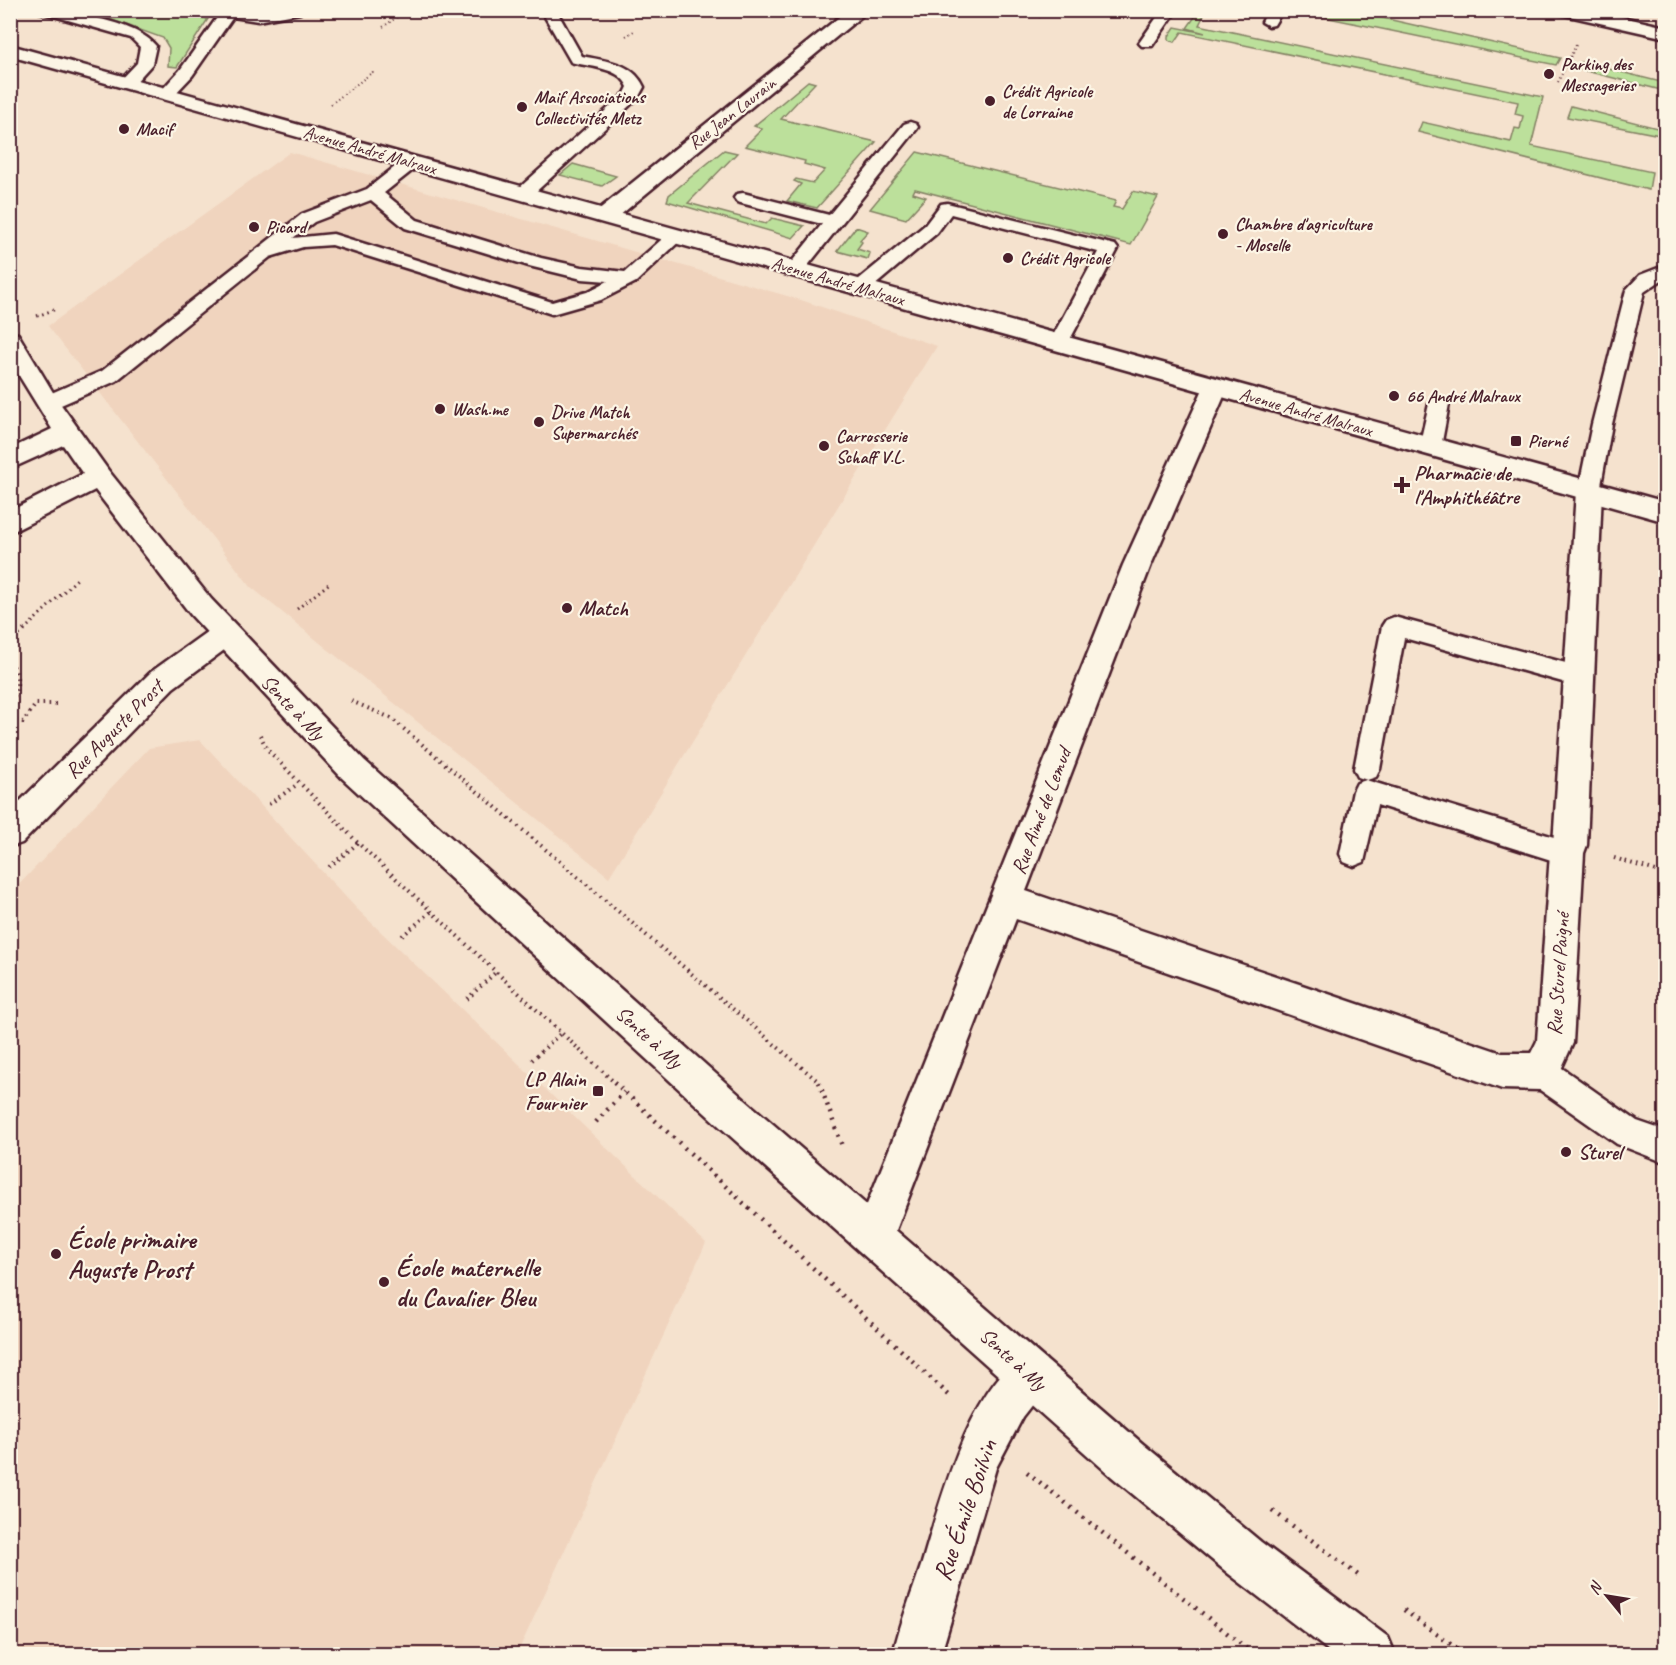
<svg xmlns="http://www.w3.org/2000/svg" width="1676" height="1665" font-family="Caveat,sans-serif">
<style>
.built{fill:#f0d4be}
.green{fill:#bce09b;stroke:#838063;stroke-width:1.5}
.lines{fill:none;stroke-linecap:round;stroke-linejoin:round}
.lane-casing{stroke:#4a1f2b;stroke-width:5}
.street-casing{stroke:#4a1f2b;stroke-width:5}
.secondary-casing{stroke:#4a1f2b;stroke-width:5}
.path-far3{stroke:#4a1f2b;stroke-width:2;stroke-dasharray:1 3;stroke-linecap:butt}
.path-far2{stroke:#4a1f2b;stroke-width:3;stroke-dasharray:1.5 4;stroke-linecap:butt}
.path-far1{stroke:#4a1f2b;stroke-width:4;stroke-dasharray:1.5 4.5;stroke-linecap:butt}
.path{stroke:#4a1f2b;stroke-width:4.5;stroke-dasharray:2 6;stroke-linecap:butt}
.lane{fill:#fcf5e5;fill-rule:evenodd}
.street{fill:#fcf5e5;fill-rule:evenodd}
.secondary{fill:#fcf5e5;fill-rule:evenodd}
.poi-dot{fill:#4a1f2b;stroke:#fcf5e5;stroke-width:2}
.labels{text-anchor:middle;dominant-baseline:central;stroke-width:4.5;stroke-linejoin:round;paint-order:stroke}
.far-poi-label{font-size:18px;font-weight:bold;fill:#4a1f2b;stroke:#fcf5e5;text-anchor:start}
.far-street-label{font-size:18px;fill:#4a1f2b;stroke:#fcf5e5}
.poi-label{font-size:21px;font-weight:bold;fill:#4a1f2b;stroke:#fcf5e5;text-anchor:start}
.street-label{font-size:21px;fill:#4a1f2b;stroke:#fcf5e5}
.near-poi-label{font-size:26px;font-weight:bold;fill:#4a1f2b;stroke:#fcf5e5;text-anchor:start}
.near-street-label{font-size:26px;fill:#4a1f2b;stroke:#fcf5e5}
</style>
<rect width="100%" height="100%" fill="#f5e2ce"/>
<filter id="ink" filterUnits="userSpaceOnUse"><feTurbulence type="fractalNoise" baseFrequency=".0167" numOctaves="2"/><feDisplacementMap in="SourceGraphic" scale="12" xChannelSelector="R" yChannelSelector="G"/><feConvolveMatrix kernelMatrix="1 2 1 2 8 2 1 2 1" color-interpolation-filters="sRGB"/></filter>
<g filter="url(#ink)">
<!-- built -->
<path class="built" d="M290,152L801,300L937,346L609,877L251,587L48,326Z
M200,740L356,908L706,1243L517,1654H11V893L149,748Z"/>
<!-- green -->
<path class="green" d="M87,11H179L208,19L177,67L168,66L169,48L163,38Z
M1199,11H1206L1199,25L1543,97L1531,146L1652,172L1649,190L1418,132L1422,122L1511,142L1515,128L1520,129L1523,116L1515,114L1518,102L1182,32L1175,42L1169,40V36L1175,27L1205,33L1187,28Z
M1295,11H1352L1560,58L1556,65Z
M1581,62L1665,83V91L1578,69Z
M808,81L815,83L781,119L876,142L817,208L787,201L801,184L794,181L796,179L813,183L825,170L804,164L805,161L745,146L762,129L754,126Z
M1571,106L1665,130V136L1567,117Z
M724,150L737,153L688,203L766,224L772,218L804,226L793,238L667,201L669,195Z
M917,152L1116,201L1113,207L1122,209L1133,191L1158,197L1131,245L915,189L913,193L926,197L906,219L870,209Z
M573,164L616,176L602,186L560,175Z
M856,227L868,231L860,240L862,242L857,249L870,253L868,259L837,251Z"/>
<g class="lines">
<defs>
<path id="lane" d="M33,10C64,10 137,21 156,46L152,64L133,85H121L119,82L137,63L140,47L131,38Z
M220,10H302L300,13L258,21L233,17L192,76L173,96H161L159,93L180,70L221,12Z
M541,10H556L582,56C605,61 633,62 644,87L638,98L530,197L524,198L515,193L518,189L625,93L628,87C620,67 589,67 571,62Z
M1162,10H1177L1152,46H1142L1139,43Z
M1268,10H1283L1274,25L1269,26L1262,22Z
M910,122L916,124L918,127L916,130L802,273H788L786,269L822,224L737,202L734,198L737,194L743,193L829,215L904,124Z
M412,157L420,162L418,166L384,193L417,220L541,258L582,267L625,272L670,232H682L685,236L636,282L601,300L552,314L332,245L303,247L270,257L116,381L54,408H40L37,403L40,398L102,371L302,214L367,189L406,158ZM371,200L405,228L529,266L582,279L608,281L587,292L552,302L333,234L293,238L314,222Z
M947,203L1115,245L1118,249L1066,347H1052L1049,343L1098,252L951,214L937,233L867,292H853L851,288L853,284L925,225L941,204Z
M1666,265V277L1644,292L1612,424L1600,491L1597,496L1589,499L1581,496L1578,491L1592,424L1626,290L1640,275Z
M1439,397L1446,399L1449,404L1441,447L1438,452L1430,454L1422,452L1419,447L1429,404L1432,399Z
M1394,617L1577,666L1586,669L1589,676L1586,683L1577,686L1404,638L1380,769L1376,777L1367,780L1358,777L1354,769L1382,626L1386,620Z
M1366,780L1567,841L1577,845L1581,853L1577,861L1567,865L1377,805L1364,862L1354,866L1344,862L1340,854L1353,791L1357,783Z
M1541,1057L1552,1061L1637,1121L1666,1131V1163L1617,1144L1530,1083L1526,1072L1530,1061Z"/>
<path id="street" d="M848,10H869L613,221H597L594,216L597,211Z
M1557,10H1592L1666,27V38L1560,14Z
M1216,379L1225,381L1228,387L1151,565L1026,891L1502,1053H1531L1537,1041L1550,853L1553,845L1576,491L1580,484L1589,482L1598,484L1602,491L1587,845L1584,853L1573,1043L1554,1085L1541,1090L1502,1089L1016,919L888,1251L874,1257L860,1251L854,1237L1123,565L1204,387L1207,381Z
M225,623L235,626L240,634L235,642L173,688L22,843L10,847V811L151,672L215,626Z
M1030,1353L1045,1359L1051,1374L1045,1389L1023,1417L996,1468L941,1654H893C900,1624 912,1593 922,1563C939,1506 972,1377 1030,1353Z"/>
<path id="secondary" d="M10,45L1666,502V522L10,56Z
M10,332L18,334L57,399L108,470L211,599L364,760L744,1099L1143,1444L1261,1542L1388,1637L1395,1654H1333L1229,1574L1111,1476L718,1125L342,778L191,615L95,490L10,533V511L83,474L63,445L10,469V449L52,429L10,361Z"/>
</defs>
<!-- lane casing -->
<use href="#lane" class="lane-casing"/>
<!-- street casing -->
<use href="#street" class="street-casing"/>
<!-- secondary casing -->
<use href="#secondary" class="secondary-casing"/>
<!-- path-far3 -->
<path class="path-far3" d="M1012,10L1040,17L1044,10
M383,27L407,10
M626,36L634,31
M1558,82L1576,45
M331,104L374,71"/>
<!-- path-far2 -->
<path class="path-far2" d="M37,316L56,309
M297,609L331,582
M24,630L77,579"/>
<!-- path-far1 -->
<path class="path-far1" d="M10,643L26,628
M10,661C21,676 18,690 10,706
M351,701L391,718L820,1083
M10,720L23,722L36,704H56
M260,735L267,749L358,843L615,1083
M269,804L298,784
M1614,858L1666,874
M329,867L358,843
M402,936L431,912
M467,999L496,972
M532,1060L561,1033"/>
<!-- path -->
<path class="path" d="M614,1082L951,1397
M819,1082L842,1146
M596,1122L624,1092
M1027,1472L1253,1654
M1273,1511L1358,1575
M1404,1610L1464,1654"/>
<!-- lane -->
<use href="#lane" class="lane"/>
<!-- street -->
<use href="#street" class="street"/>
<!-- secondary -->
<use href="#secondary" class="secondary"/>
</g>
</g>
<!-- markers -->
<g class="poi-dot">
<circle cx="1549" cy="74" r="6"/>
<circle cx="990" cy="101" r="6"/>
<circle cx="522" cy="107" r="6"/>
<circle cx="124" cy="129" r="6"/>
<circle cx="254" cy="227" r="6"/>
<circle cx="1223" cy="234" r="6"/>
<circle cx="1008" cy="258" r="6"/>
<circle cx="1394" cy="396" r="6"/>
<circle cx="440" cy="409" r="6"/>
<circle cx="539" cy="422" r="6"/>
<rect x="1510" y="435" width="12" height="12" rx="3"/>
<circle cx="824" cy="446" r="6"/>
<path d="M1399 476h6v6h6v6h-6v6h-6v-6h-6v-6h6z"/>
<circle cx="567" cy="608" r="6"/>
<rect x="592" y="1085" width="12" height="12" rx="3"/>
<circle cx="1566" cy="1152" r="6"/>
<circle cx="56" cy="1254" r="6"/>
<circle cx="384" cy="1282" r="6"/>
</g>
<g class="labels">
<!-- far-poi labels -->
<g class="far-poi-label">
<text x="1561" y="64">Parking des<tspan x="1561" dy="21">Messageries</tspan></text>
<text x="1002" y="91">Crédit Agricole<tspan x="1002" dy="21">de Lorraine</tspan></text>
<text x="534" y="97">Maif Associations<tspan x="534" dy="21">Collectivités Metz</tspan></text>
<text x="136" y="129">Macif</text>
<text x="1235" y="224">Chambre d'agriculture<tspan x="1235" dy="21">- Moselle</tspan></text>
<text x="266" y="227">Picard</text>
<text x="1020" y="258">Crédit Agricole</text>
<text x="1406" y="396">66 André Malraux</text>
<text x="452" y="409">Wash.me</text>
<text x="551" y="412">Drive Match<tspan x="551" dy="21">Supermarchés</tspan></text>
<text x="836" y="436">Carrosserie<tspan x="836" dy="21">Schaff V.L.</tspan></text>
<text x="1528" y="441">Pierné</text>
</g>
<!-- far-street labels -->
<g class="far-street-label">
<text transform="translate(732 113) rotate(-38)">Rue Jean Laurain</text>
<text transform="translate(370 150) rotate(16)">Avenue André Malraux</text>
<text transform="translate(838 281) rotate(16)">Avenue André Malraux</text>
<text transform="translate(1306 412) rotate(16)">Avenue André Malraux</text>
</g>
<!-- poi labels -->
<g class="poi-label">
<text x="1414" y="473">Pharmacie de<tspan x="1414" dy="24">l'Amphithéâtre</tspan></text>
<text x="579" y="608">Match</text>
<text x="586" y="1079" text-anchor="end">LP Alain<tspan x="586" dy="24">Fournier</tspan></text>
<text x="1578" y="1152">Sturel</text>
</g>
<!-- street labels -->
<g class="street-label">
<text transform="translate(293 707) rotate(46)">Sente à My</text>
<text transform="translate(114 729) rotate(-45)">Rue Auguste Prost</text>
<text transform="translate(1041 811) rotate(-69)">Rue Aimé de Lemud</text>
<text transform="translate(1558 974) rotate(-86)">Rue Sturel Paigné</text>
<text transform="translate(649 1037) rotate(42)">Sente à My</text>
<text transform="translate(1013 1359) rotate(42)">Sente à My</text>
</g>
<!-- near-poi labels -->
<g class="near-poi-label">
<text x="68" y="1239">École primaire<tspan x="68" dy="30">Auguste Prost</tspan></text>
<text x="396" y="1267">École maternelle<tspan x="396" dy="30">du Cavalier Bleu</tspan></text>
</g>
<!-- near-street labels -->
<g class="near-street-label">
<text transform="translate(965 1510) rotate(-71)">Rue Émile Boilvin</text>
</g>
</g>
<!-- margin -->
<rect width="1676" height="1665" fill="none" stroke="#fcf5e5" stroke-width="36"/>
<rect x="18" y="18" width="1640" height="1629" fill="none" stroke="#4a1f2b" stroke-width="2" filter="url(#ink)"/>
<!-- north arrow -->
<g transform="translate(1607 1596) rotate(300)" stroke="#fcf5e5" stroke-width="4.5" paint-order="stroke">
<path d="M0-4.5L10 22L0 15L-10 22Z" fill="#4a1f2b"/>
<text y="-9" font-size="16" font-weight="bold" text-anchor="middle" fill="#4a1f2b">N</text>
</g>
</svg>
